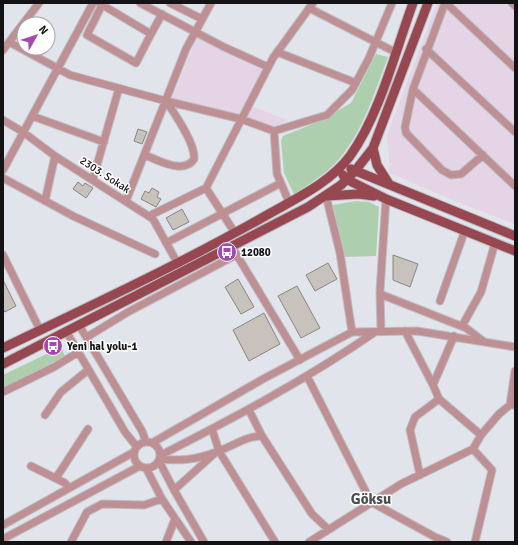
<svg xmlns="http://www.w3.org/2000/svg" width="518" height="545" font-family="Signika,sans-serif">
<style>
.commercial{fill:#e5d4e6}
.green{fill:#adcfad}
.building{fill:#c7c2bc;stroke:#8a857f}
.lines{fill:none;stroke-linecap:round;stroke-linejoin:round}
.minor-casing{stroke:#bdbec5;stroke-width:9}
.major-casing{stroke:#bdbec5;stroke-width:11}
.minor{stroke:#be9093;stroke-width:7}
.major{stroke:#964750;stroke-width:9}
.labels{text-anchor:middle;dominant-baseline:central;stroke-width:3;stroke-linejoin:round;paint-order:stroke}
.street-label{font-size:11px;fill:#131316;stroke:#fff}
.poi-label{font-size:11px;font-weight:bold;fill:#131316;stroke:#fff;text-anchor:start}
.district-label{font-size:15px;font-weight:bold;fill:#4c4e54;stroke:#fff}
</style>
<rect width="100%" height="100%" fill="#e2e4ec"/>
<!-- commercial -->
<path class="commercial" d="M437,3H515V224L455,201L390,173L387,135Z
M197,37L263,70L246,104L287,120L273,128L239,115L172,98Z"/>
<!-- green -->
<path class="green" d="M376,54L388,57C373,96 360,143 327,171C317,179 305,187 294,194L284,173L281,141L283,136L320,121L351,103Z
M356,201L369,202L379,207L376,256L344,257L333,205Z
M61,347L65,356L3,389V375Z"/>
<!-- building -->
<path class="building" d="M138,129L147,132L142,144L134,141Z
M78,182L83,186L85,183L93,188L86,198L73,189Z
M152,188L159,192L157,197L161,199L156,207L141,199L145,191L149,193Z
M182,209L189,222L173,230L166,218Z
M393,255L418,264L410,287L393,280Z
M328,263L337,279L315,291L306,275Z
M238,279L254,307L241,314L225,287Z
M3,280L16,306L5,312L3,309Z
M297,286L320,328L301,338L278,296Z
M264,313L280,344L249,361L233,330Z"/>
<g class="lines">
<defs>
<path id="minor" d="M99,3L151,34L162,14
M140,3L224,47L268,67
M170,3L202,19
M445,3L413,89L515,186
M446,3L515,68
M512,3L515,6
M102,5L87,35L136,63L151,34
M309,8L395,52
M9,42L70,75L166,101L241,119L274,131L277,174L289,202
M426,49L515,132
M3,50L39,3
M277,52L356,83
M413,89L405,127L406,133L442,170L451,175L461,174L483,155
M32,116L104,142
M3,120L23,132L55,156L153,219L178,264
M274,131L327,115L352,90L369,58L392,3
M145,155C157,160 184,175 194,159C196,144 174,113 166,101
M3,170L93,3
M3,178L73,216L155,254
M93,179L119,88
M206,188L235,233
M326,196L340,253L352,332
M45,201L55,156
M126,201L186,49L211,3
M149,216L206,188L273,58L313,3
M166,243L281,183
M235,252L300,360
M3,255L40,330
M380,294L466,328L483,341
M440,301L465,230
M79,325L142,431L146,442
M462,326L481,292L495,243
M66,331L125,432L137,447
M405,331L433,385
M381,332L380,291L386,199
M454,336L433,385L439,399L481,435
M87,337L128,312L236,255
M307,376L371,502L435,537L447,542
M3,392L54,367L77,353
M510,405L515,371
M249,410L262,436
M45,415L61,392L88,370
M212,429L219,451L275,542
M134 455a13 13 0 1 1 26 0a13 13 0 1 1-26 0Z
M152,443L263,379L352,332L417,331L515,347
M473,449L492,470L475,542
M161,455C234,418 307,379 375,332
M160,459C181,461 195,460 216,452C232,447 245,436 262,436L312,514L328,529
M159,461L174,490L204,542
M31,466L65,483L69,488
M146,468L162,499L191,542
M420,475L410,430L415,417L439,399
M56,478L88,429
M174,490L214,454
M3,525L134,452
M3,539L140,466
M71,542L87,512L102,504L144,505L162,499
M166,542L175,519
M309,542L401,484L473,449L481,435L499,414L510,405H515"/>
<path id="major" d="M373,148L377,165L389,184
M351,169L515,236
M343,175L346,179L386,199L515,251
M326,196L359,194L374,196
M3,348C92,305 181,264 267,215C295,199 330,183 350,156C380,114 395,52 413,3
M3,364L308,207L341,185L355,171L373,148L428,3"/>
</defs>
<!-- minor casing -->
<use href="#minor" class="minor-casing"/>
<!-- major casing -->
<use href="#major" class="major-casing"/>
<!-- minor -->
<use href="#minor" class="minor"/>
<!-- major -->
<use href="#major" class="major"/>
</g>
<!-- icons -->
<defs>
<symbol id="bus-disc" viewBox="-11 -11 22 22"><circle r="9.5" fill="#a548b1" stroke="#fff"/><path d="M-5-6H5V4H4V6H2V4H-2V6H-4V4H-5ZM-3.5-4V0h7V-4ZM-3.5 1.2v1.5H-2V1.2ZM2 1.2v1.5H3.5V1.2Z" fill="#fff"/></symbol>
</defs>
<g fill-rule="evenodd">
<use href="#bus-disc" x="216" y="241" width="22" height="22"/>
<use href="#bus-disc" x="42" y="335" width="22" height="22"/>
</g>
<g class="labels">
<!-- street labels -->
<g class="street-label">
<text transform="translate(105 175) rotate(33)">2303. Sokak</text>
</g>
<!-- poi labels -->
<g class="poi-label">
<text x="241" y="252">12080</text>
<text x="67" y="346">Yeni hal yolu-1</text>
</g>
<!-- district labels -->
<g class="district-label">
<text x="371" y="499">Göksu</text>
</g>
</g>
<!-- border -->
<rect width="518" height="545" fill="none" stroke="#131316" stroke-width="8"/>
<!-- north arrow -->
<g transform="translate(36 36) rotate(51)"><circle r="19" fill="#ffffff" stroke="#a1a1a2"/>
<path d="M0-3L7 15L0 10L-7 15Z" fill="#a548b1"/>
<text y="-6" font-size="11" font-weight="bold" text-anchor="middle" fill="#131316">N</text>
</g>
</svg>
